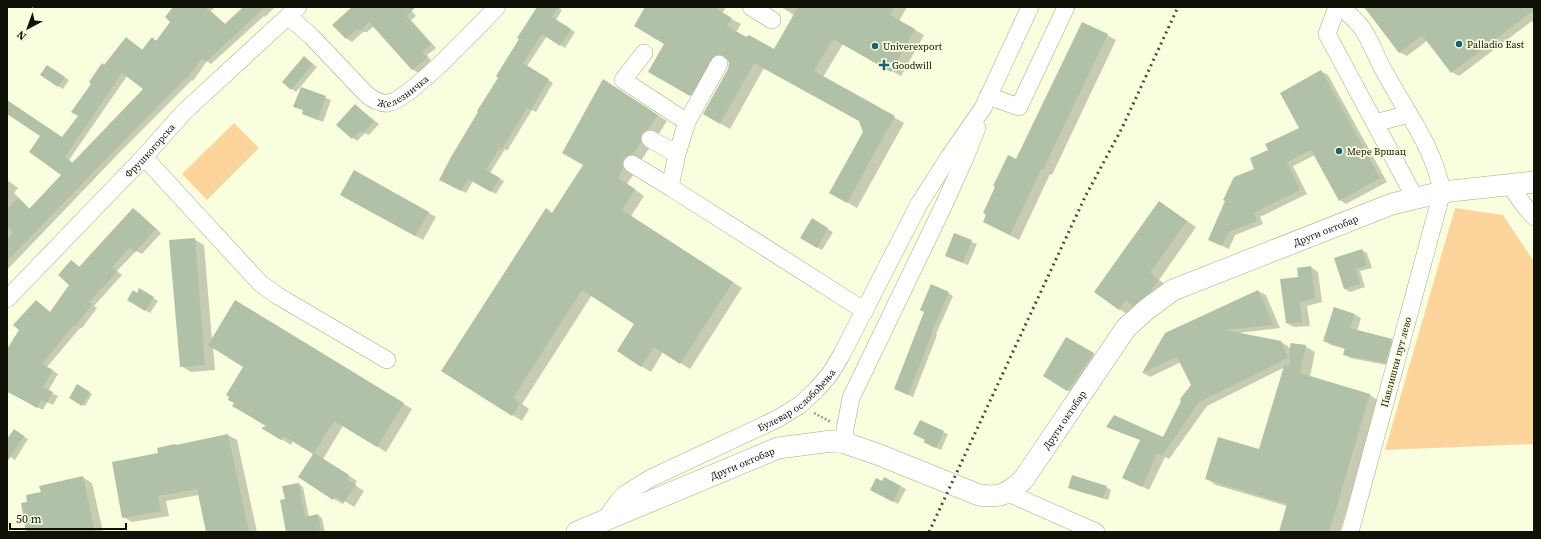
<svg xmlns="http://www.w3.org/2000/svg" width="1541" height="539" font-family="'Source Serif 4',serif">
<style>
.grass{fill:#fed49d}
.shadow{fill:#0003;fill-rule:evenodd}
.building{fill:#b0c1a7;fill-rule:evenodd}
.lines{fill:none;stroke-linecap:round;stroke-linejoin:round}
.minor-casing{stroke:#a5aa8d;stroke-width:18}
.major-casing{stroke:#a5aa8d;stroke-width:22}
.path{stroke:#9b9f88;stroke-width:2.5;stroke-dasharray:2 2;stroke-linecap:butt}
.minor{stroke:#fff;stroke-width:17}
.major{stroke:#fff;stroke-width:21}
.rail{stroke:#4a4c3d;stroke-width:3;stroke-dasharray:2 4;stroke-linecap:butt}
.poi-dot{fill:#1c6273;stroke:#f9fedf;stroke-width:1.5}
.labels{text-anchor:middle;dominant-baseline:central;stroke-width:3.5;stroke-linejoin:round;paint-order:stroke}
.poi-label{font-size:10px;fill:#101107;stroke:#f9fedf;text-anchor:start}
.street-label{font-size:10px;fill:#101107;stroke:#f9fedf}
</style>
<rect width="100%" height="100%" fill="#f9fedf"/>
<!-- grass -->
<path class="grass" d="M234,123L259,148L207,200L182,174Z
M1455,208L1503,215L1534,262V444L1385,450Z"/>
<!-- shadow -->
<path class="shadow" d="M174,7H215L211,11L226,25L245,7H275L265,17L264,16L211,64L207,61L193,81L192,80L120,152L7,270V180L18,188L14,193L30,209L63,175L41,135L7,113V101L62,138L79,116L105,66L131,41L143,50L152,39L157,41L172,21ZM127,76L145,89L73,163L69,160Z
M355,7H408L416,16L411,20L436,48L427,55L432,62L419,73L413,70L374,26L367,32H363L352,42L346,38Z
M537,7H558L562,10L556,20L575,32L565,48L547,36L527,66L553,83L536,112L532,110L507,151L505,149L490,173L504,181L496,194L473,181L466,193L445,182Z
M646,7H726L722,14L741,24L736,32L774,50L794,15L781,7H907L899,21L924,35L901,76L843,44L823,77L904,123L857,208L831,193L864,132L859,121L764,68L730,129L704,114L729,69L730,63L729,59L724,60L700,101L649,71L665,44Z
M1365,7H1534V23L1532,21L1459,76L1452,72L1428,40L1407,56L1399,52Z
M1107,35L1116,40L1052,175L1050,174L1019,240L984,222Z
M304,57L317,67L296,92L283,82Z
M53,69L69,80L63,89L42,75Z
M1321,71L1328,75L1387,182L1346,204L1340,200L1315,155L1293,166L1307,194L1260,217L1263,224L1235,235L1229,249L1216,243L1256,169L1269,150L1300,128Z
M612,86L667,121L642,159L637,160L631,170L633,175L627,184L644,196L631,216L742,288L690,369L663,352L651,372L641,366L636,323L592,295L522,404L529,409L522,421L442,371L553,213L584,165Z
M301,88L331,100L323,122L308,116L304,111L295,106Z
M355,105L379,124L369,135L365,133L357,141L337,125Z
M354,172L436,217L423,240L341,195Z
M1159,202L1196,227L1159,280L1168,286L1129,315L1119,309Z
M133,209L138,212L161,233L142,254L136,251L117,271L122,275L94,306L97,308L82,328H80L47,367L58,374L48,391L58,396L53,405L47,402L43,410L7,392V351L36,301L51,313L71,285L72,261L81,268Z
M812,220L833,232L822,250L801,238Z
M955,234L977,244L968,265L951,258Z
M194,239L204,245L212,340L245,307L412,409L386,452L343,426L323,459L357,481L355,485L364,491L354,507L345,501L343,504L334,499L315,454L293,441L291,445L263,428L269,427L245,366L213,347L215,370L191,372L181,366Z
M1362,250L1367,253L1372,268L1360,271L1365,287L1350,292L1345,289Z
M1311,267L1318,272L1322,302L1307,306L1310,326L1294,327L1286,323L1299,278Z
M140,290L158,301L150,313L128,300L137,294Z
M1258,291L1266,295L1280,328L1238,333L1281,342L1288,346L1290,350L1305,346L1315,352L1310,377L1370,395L1379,401L1340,532H1280L1287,506L1216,485L1207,479L1260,451L1285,367L1207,406L1169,459L1165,457L1149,490L1131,481L1141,440L1107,427L1164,438L1192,385L1181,362L1150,377L1143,373L1166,334Z
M948,293L953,296L936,334L937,335L913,397L900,391Z
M1354,314L1361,318L1357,331L1391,340L1398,344L1392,366L1350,358L1344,354L1345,349L1331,345L1324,341Z
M1066,339L1101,358L1075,395L1044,376Z
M78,385L92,394L85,406L70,398Z
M943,432L948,434L941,450L929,445Z
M19,433L28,439L15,460L7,455V441Z
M228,435L237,440L257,532H207L199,495L166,501L169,516L132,522L123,517L159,454L177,446Z
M82,477L92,483L103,532H27L29,502L42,493Z
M885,478L906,489L898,504L876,492Z
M299,484L303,487L309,517L318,515L322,518L325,532H287L286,500Z
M1069,487H1106L1111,490L1108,500L1074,490Z"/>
<!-- building -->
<path class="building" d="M173,7H205L225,24L243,7H265L206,62L202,58L187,79L186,78L116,149L7,261V239L13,233L7,226V209L18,198L29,209L61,175L29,152L40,136L7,114V100L62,137L78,116L71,112L91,84L89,82L102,63L104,65L126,37L142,50L152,37L156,41L170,22L165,17ZM122,73L143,89L72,163L65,157Z
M352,7H416L406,16L431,44L422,52L427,58L412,70L369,22L361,30L357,29L346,39L332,25Z
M537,7H558L552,17L571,29L560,46L542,34L523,63L549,79L531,110L527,108L502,149L500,147L486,170L500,178L491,192L468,179L461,191L439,180L451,157L478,112L477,111L498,78L496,76L519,39L517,38Z
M645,7H713L732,18L727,26L746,37L749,35L774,49L798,7H894L890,15L915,29L891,72L833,39L814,71L895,116L847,203L829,193L863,132L859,121L754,63L720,124L703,114L728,69L729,63L727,59L723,55L719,54L714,56L690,96L648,72L664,44L634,26Z
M1364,7H1534V10L1451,73L1422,35L1399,53Z
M1082,22L1108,34L1043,170H1041L1010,235L983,222L986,215L983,213L995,187L993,186L1008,155L1016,159Z
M304,56L313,64L291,90L282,82Z
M47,65L65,77L58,87L40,75Z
M1321,70L1380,178L1339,201L1311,150L1287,162L1300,190L1254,213L1257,221L1228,232L1222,246L1208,240L1225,201L1223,200L1234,177L1254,169L1250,158L1268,150L1265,144L1299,128L1280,93Z
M603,79L658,115L648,129L641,134V142L633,154L628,155L623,159L622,164L623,169L618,178L635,189L622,210L733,282L680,364L654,347L641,367L617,351L634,324L582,290L513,398L520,403L512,416L441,371L546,208L552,213L583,165L562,153Z
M301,87L326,96L318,120L302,114L303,110L293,107Z
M355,104L374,121L363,133L360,131L352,139L336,125Z
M354,170L429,212L415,236L340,195Z
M1159,201L1187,221L1150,273L1159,280L1150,292L1133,306L1126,300L1119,310L1094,292Z
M133,208L156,229L135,252L130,247L112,267L117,272L89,302L92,304L76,326L74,325L42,364L53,370L43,387L53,392L47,403L41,400L37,408L7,391V349L19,330L13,325L36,300L50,312L69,285L58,275L71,260L79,267Z
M812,218L828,228L817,248L800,238Z
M954,233L972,240L963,263L945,256Z
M195,238L205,365L180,367L169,240Z
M1362,249L1367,265L1356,269L1360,284L1344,289L1334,258Z
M1311,266L1315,298L1300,302L1302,322L1286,323L1280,279L1298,277L1297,268Z
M931,284L949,292L932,331H933L908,395L894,389L924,312L920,310Z
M139,288L154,297L145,311L127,300L133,290L137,293Z
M1258,290L1274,325L1225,330L1281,341L1288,358L1199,402L1162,456L1157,453L1142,487L1122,478L1140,440L1106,427L1114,415L1163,437L1181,401L1180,399L1191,385L1177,357L1142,373L1165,333Z
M235,300L404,403L377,447L334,421L314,453L349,475L346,479L356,485L344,502L335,497L333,500L298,477L313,454L284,436L281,440L261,428L266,426L232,406L234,403L228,400L229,397L226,395L243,367L208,345Z
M1334,307L1355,314L1350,328L1392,339L1385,363L1343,355L1345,348L1323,341Z
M1066,337L1094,353L1067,391L1043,376Z
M1291,343L1306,345L1300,373L1370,394L1329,532H1279L1287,504L1205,479L1218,437L1259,449L1284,366L1290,365L1289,350Z
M77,384L90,392L82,406L69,398Z
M920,420L944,431L936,448L923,442L925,440L913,434Z
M14,429L24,436L7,462V439Z
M228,434L249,532H206L197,489L158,496L161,511L122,518L112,462L158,453L157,448L175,444L176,445Z
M1072,475L1107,486L1103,498L1068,488Z
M83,476L95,532H26L21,503L27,502L26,495L41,492L39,486Z
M884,477L901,486L893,502L870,490L876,478L882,481Z
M299,483L305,517L318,514L321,530L313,532H286L280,500L285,499L282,486Z"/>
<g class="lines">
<defs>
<g id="minor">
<path d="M751,7L772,20"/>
<path d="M1337,7L1327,34L1415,198"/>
<path d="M1340,7C1348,13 1356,20 1362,28C1371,41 1376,57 1384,71C1405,110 1434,147 1442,192L1350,532"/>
<path id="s1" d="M288,16L311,36L366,94C372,99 380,104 388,103C410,100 479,25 497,7"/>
<path d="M644,53L623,80L687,122"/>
<path d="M988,96L1019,107L1066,7"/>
<path d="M1375,123L1409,114"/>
<path d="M650,139L677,154"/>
<path d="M144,157L260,283L278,296L387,360"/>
<path d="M632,164L670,187L865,311"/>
<path d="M1509,184L1523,204L1534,217"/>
<path d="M670,187L677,154L687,122L719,64"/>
<path id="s2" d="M7,299L144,157L184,112L298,7"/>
<path d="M845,443V429L851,398L942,209L965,158L977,128"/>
<path d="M1008,493L1096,532"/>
<path id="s3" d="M604,521L619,500L625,494L651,478L777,419L800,405L816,390L830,374L842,354L919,204L949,157L983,108L1030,7"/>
</g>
<g id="major">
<path id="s4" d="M577,532L778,448L832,441L845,443L877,454L979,495C1002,498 1006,494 1023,480L1126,328L1147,309L1173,290L1392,204L1442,192L1534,182"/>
</g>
</defs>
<!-- minor casing -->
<use href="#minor" class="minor-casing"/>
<!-- major casing -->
<use href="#major" class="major-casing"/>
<!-- path -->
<path class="path" d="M814,413L831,422"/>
<!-- minor -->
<use href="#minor" class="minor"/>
<!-- major -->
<use href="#major" class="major"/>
<!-- rail -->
<path class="rail" d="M929,532L1085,197L1122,128L1178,7"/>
</g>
<!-- markers -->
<g class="poi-dot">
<circle cx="1459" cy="44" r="4"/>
<circle cx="875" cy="46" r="4"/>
<path d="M882 59h4v4h4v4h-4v4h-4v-4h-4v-4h4z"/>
<circle cx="1339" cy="151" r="4"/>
</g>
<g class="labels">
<!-- poi labels -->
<g class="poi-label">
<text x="1467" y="44">Palladio East</text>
<text x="883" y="46">Univerexport</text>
<text x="892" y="65">Goodwill</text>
<text x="1347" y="151">Мере Вршац</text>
</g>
<!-- street labels -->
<g class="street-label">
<text stroke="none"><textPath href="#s1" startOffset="153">Железничка</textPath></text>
<text stroke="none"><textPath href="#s2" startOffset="206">Фрушкогорска</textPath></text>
<text stroke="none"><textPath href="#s4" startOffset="886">Други октобар</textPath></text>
<text transform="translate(1396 362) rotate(-75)">Павлишки пут лево</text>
<text stroke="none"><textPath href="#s3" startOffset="231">Булевар ослобођења</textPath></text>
<text stroke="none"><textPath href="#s4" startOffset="551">Други октобар</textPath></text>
<text stroke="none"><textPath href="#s4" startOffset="179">Други октобар</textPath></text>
</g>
</g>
<!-- border -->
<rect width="1541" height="539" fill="none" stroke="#101107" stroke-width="16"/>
<!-- north arrow -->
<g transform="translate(28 28) rotate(221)" stroke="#f9fedf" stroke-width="3" paint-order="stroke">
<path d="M0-3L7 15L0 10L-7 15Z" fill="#101107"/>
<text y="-6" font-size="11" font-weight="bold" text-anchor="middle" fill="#101107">N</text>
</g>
<!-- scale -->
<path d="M10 523v6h116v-6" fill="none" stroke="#101107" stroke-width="2"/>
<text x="16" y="523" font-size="12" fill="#101107" stroke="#f9fedf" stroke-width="3" paint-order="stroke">50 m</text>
</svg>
